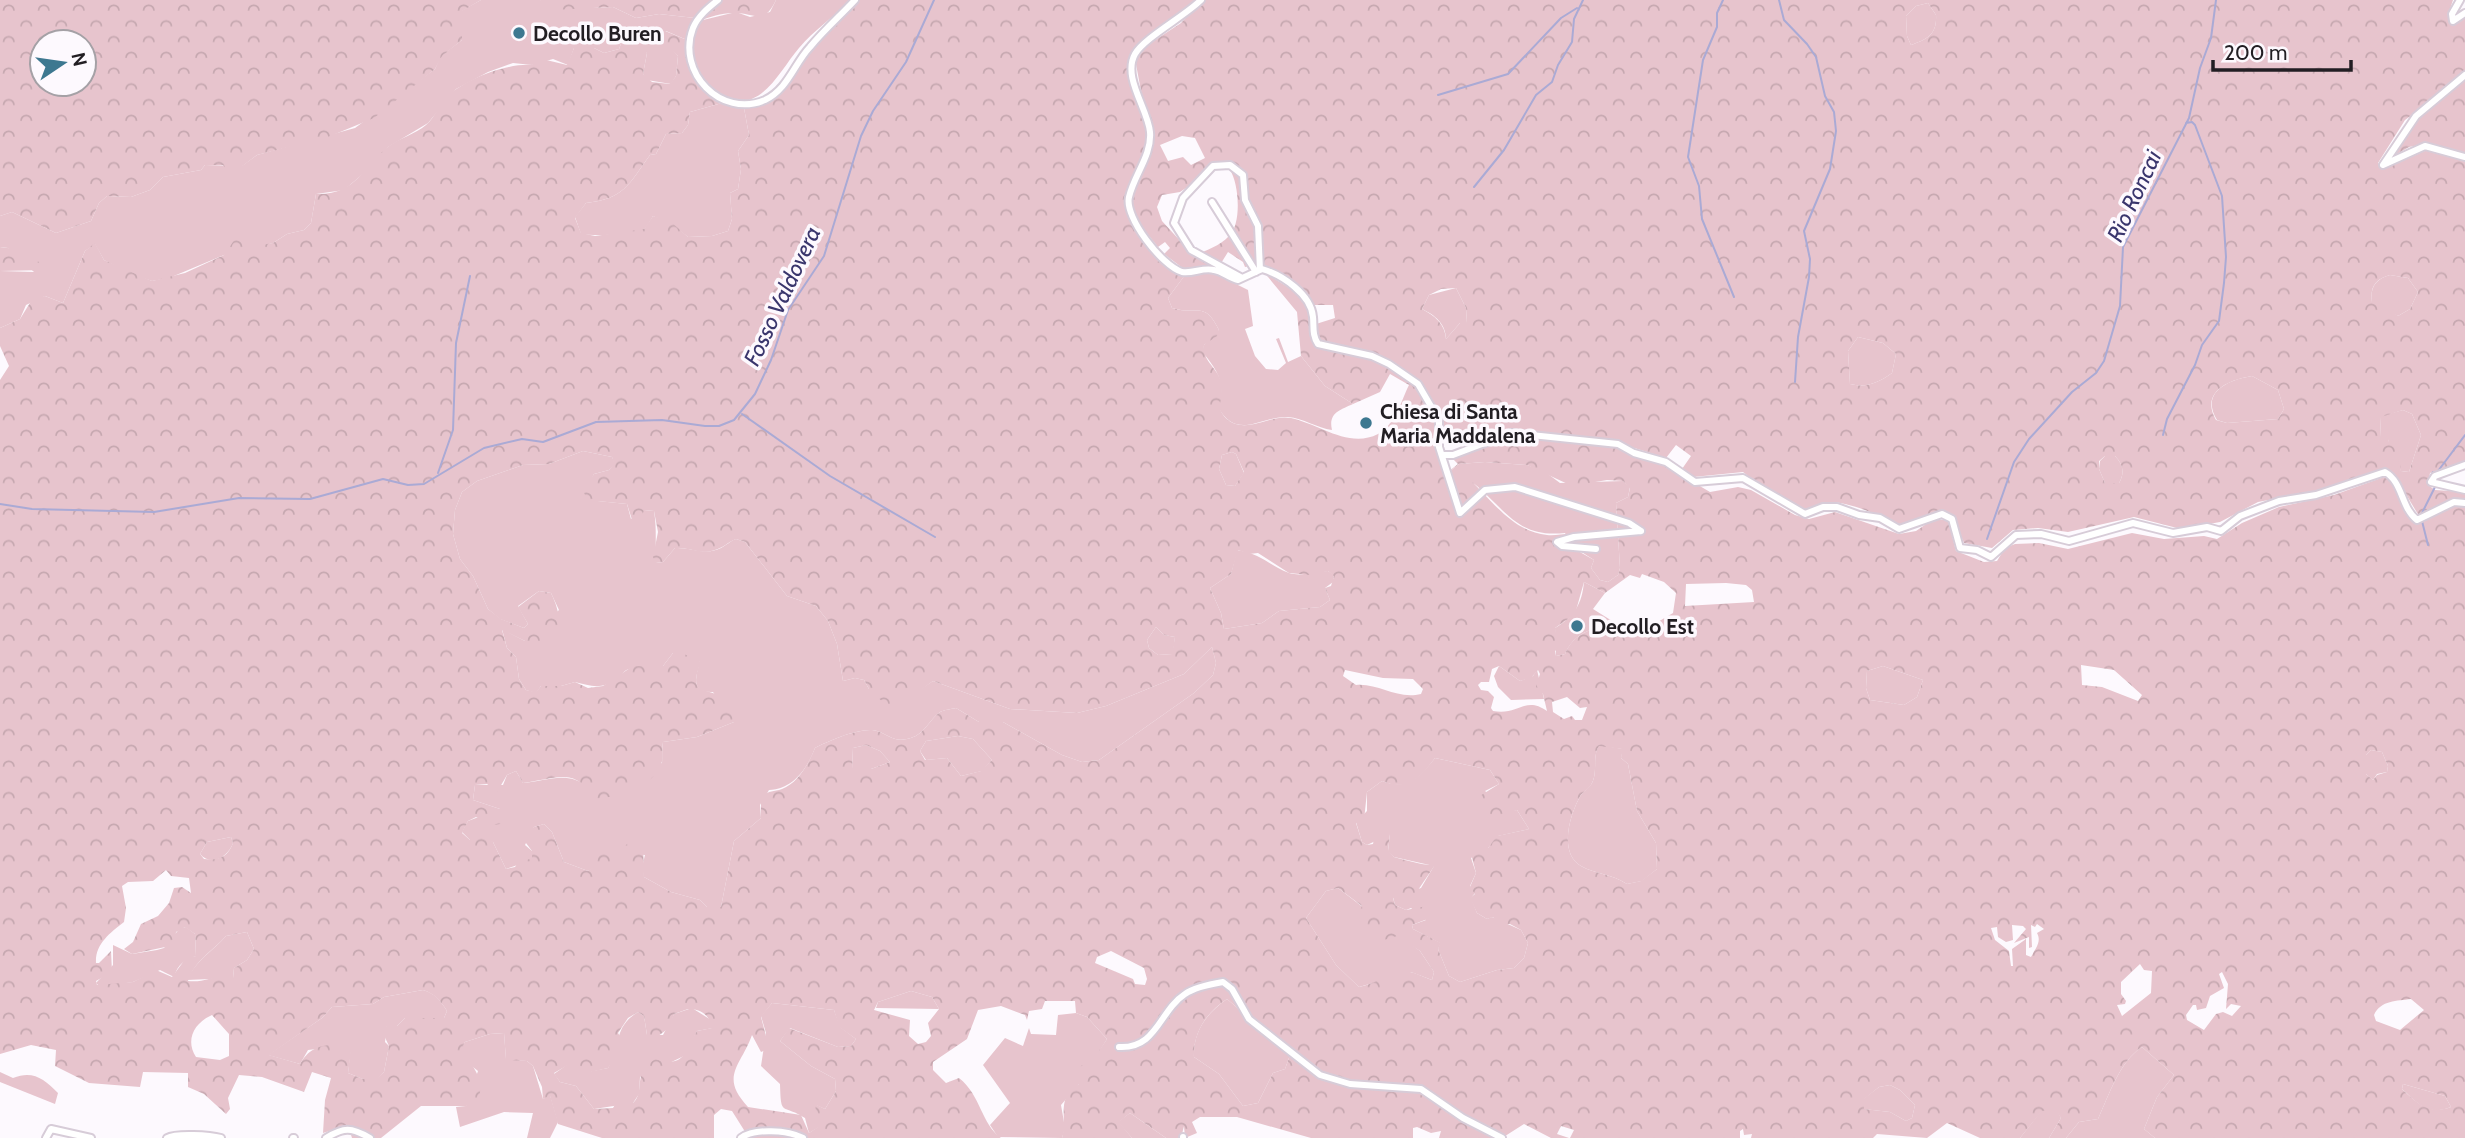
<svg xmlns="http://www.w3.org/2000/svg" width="2465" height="1138" font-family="Cabin,sans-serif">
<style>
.grass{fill:#e7c4cd}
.forest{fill:url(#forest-crowns);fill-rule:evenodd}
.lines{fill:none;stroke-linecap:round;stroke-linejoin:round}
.stream{stroke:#aaaad5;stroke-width:2}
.minor-casing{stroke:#d7ccd8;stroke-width:10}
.minor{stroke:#fff;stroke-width:6}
.poi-dot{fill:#3d7890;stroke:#fdf9fe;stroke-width:2.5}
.labels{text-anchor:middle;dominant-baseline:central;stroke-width:7;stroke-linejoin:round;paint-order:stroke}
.poi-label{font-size:21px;font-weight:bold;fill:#221e23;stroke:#fdf9fe;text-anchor:start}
.water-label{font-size:23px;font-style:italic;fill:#3a366d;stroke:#fdf9fe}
</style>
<defs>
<pattern id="forest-crowns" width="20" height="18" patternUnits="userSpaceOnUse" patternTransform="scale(1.75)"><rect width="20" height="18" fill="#e7c4cd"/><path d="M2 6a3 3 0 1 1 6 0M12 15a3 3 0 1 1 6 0" fill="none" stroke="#c6a8b0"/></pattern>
</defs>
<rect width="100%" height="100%" fill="#fdf9fe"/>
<!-- grass -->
<path class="grass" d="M481,0H540L591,8L613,7L636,18L659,14L695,18L687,40L666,31L648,39L670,47L678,56L676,76L671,84L647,80L643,74L647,53L630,37L622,41L619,49L604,53L594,48H574L568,65L553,59L532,65L513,63L488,72L456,89L428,123L388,147L371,167L344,190L316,194L311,223L304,230L287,234L273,243L224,255L169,278L152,281L129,273L104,260L95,244L85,251L63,303L45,296L26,305L20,319L0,328V271L34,272L8,248L0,247V216L12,212L56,233L91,221L99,203L107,196L131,197L150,190L163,177L201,170L205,165L242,166L257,155L355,128L435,69L441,56L462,40L461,11Z
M776,0H850C834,17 814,30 799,48C780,70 761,114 725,98C716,94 707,86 701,77C689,59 690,40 699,21L736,12L750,17L770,12Z
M1928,3L1936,15C1937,34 1928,39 1911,45L1907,36L1906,16L1916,6Z
M722,103L744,108L749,135L738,151L741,169L738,189L730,193L732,219L728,231L712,236L688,237L673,225L653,216C650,221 647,227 643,230C633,235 593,236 581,234L575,217L586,203C624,199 629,184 650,155L656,154L666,134L682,133L688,125L690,112Z
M1214,273L1248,290L1253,326L1245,329L1255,356L1266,369L1278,370L1286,363L1276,339L1279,338L1288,362L1301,356L1325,386L1353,404C1340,410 1328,413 1332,430C1317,428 1303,418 1288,417C1262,415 1237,442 1218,407C1226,385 1218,370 1203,353L1204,345L1219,330C1204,300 1198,316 1172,308L1168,298L1185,275Z
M2390,275L2408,278L2418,292L2410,309L2398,316L2372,302C2370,288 2375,279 2390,275Z
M1456,288L1466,308L1467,323H1460L1446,339C1446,324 1435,315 1422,309L1429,295Z
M1858,337L1883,343L1896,354L1892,373C1878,383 1866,388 1850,384L1848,351Z
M2252,376L2278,390L2284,409L2278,419L2227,423L2217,420C2200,392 2228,380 2252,376Z
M2403,410L2412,414L2421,435L2409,472L2401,471L2387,437H2380L2381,416Z
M583,451L612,457L615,464L609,470L594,474L589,484L598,501L627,504L631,519L644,510L654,511C657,529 655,545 656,563L663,562L675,548C690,547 706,556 721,548C727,545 730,541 736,539L745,542L787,596L816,606L828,621L837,644L843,681L855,678L864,680L869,689H921L933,681L1010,709L1077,713L1106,706L1184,674L1212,647L1216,663L1213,675L1194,693L1099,760L1082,762L1062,755L1003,722H979L956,708C951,709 944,710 940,712C928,721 924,736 907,739C893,742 889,735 877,731C863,726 828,741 815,748C807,769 793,789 769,790L760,805L761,818L734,841L721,907H707L700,900L671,892L644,877L642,867L645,855L619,853L588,871L564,862L552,832L544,824L534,827L525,845L532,851V860L506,869L493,842L470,840L462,832L468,821L500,809L473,800L475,785H503L507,775L516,771L523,783C545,781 569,770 587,787L662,763L663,742L697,737L734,722L713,692C691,693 695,678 700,662L673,653L663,666C651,668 641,665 629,669C623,671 622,675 617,679C601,690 591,686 575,682L561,686H541L536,693L526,690L519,679L516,657L507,648L502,629L525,641L559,610L551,593L539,591L518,606L528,624L524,628L500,619L488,609L473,576L460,559L453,534L455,510L462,492L477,481L523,465L549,464Z
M1232,452L1236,454L1244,473L1235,486L1226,485L1219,469L1222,455Z
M2105,456H2115C2123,464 2125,473 2119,483H2105L2099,469L2100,461Z
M1485,462L1527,465L1544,471L1560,483L1623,481L1630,487L1628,497L1616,503L1620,568L1618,575L1608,582L1600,580L1591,568L1594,560L1580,551L1573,550L1565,533C1519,538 1507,512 1477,486C1470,479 1456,479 1448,473L1459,464Z
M1237,550C1262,554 1268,565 1289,573C1303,577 1314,571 1328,571L1334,575L1333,582L1325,588L1330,600L1320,607L1279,611L1262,623L1224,629L1221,613L1210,588L1231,574Z
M1584,582L1605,593L1593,609L1617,624L1621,631C1599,622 1574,632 1565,654L1556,656L1555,628C1574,617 1582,604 1584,582Z
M1156,627L1164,635L1175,637L1173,654L1158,655L1149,648L1147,640Z
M1499,666L1520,681L1533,676L1537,670L1544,699L1511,700L1498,687L1494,676Z
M1883,666L1923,680L1917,697L1904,705L1870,700L1866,688L1867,671Z
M958,736L973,739L992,760L982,771L961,776L947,758L926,760L920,751L926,741Z
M866,745L880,751L890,762L871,769H852L853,748Z
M1599,745L1623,749L1621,758L1628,764L1637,811L1656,843L1657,869L1642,881L1627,884C1612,874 1595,874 1581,866C1558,853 1570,813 1581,795C1584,791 1590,787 1592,783C1598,771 1592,757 1599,745Z
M2371,750L2382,752L2388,766L2387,772L2377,774L2373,780L2366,774V755Z
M1435,758L1490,770L1499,784L1485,791L1510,811L1517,810L1529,829L1498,836L1488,848L1471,858L1476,873L1470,886L1475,893L1471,898L1477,913L1487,919L1492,917L1521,930L1528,943L1524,958L1514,968L1497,970L1460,982L1449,976L1438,949L1440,943L1413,929L1412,925L1426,920L1411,908L1406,910L1395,905L1393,897L1421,888L1434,866L1394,857L1388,851L1390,834L1367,845L1362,842L1356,822L1367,811V792L1382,781C1407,791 1420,777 1435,758Z
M231,837L233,843C228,857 211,867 200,854L207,842Z
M1338,888L1420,951L1434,972L1432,980L1411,972L1359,987L1336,965L1306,918L1326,891Z
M186,927L195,934L196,956C184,960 178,964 174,977L160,970L133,982L100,987L96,983L113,965V945L132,954L157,950L164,948L180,928Z
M247,932L254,949L247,960L234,968L233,978L187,980C195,961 213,951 226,936Z
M423,990C436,994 440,1000 447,1011L444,1018H405L397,1026H387L385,1042L389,1046L384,1072L377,1080L363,1079L348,1073L351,1045L308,1050L300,1064L268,1055L322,1018L332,1007L373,1004L384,997Z
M911,991L932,997L939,1009L876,1008L878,1002Z
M1227,999L1241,1011L1247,1023L1290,1055L1285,1069L1273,1073L1258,1103L1243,1106L1219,1074L1194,1057C1193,1031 1207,1013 1227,999Z
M772,1003L834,1010L840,1027L856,1039L851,1046L838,1047L790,1028L780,1041L811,1066L835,1079L836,1091L825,1109L816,1105L819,1127L809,1133L805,1118C782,1103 781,1118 780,1084L761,1066L766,1033L761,1016Z
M692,1008L711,1020L713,1028L697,1031L686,1055L640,1077L639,1094L633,1103L594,1109L576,1086L560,1082L554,1074L568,1064L582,1073L608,1068C622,1046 612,1028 638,1012L644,1016L647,1035H663L674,1014Z
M1076,1013L1087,1017L1107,1039L1079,1084L1061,1105L1065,1128L1062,1138L998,1137L990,1125L1010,1103L983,1065L1005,1038L1023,1046L1029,1028L1031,1034L1056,1035L1058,1015Z
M504,1033L506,1059L527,1061L533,1066L543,1099L550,1095L558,1122L550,1138H527L533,1113L504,1112L460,1127L456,1107L466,1106L478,1071L468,1063L462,1047L465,1042L490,1034Z
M2142,1047L2174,1075L2157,1097L2144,1129L2155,1138H2066L2079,1122L2098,1119C2109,1095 2120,1061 2142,1047Z
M0,1072L13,1078C33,1070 44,1079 58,1093L55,1104L0,1082Z
M2403,1084L2445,1096L2451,1107C2427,1116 2420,1105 2402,1089Z
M1890,1085L1900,1090L1915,1105L1912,1118L1906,1121L1890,1112L1863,1109L1862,1100L1879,1087Z
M2056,1108L2061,1118L2049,1138H2020L2042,1110Z
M1130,1113L1166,1138H1132L1118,1122Z"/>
<!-- forest -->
<path class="forest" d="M0,0H481L462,11V40L442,56L435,69L374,118L328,137L257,155L236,171H228L223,165H205L201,170L163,177L150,190L131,197L107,196L99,203L91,221L56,233L12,212L0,216ZM42,42H84V84H42Z
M540,0H714L695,18L659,14L636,18L613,7L553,10Z
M720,0H776C763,27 755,12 733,13C721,13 710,17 699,21Z
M859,0H1197L1135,49L1130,57C1132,82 1146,106 1147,131C1149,186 1098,185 1148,245C1159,258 1168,271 1185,275L1168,298L1172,308C1198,316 1204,300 1219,330L1217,336L1204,345C1202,369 1231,368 1219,407C1222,414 1225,419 1233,423C1252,431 1272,414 1291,418C1319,424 1349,449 1378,434C1395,425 1401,401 1409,385L1390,374L1380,392L1353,404L1325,386L1301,356L1297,312L1263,271C1302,298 1306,289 1313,340C1359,355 1456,379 1433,445L1448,472L1458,464L1452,458L1512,437L1615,445L1639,458L1657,461L1710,492L1738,487L1751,490L1795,515L1809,519L1835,512L1899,534L1916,531L1932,520H1948L1956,551L1984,562L1997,561L2005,548L2015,544L2039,543L2068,549L2132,533L2164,539L2204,536L2217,539L2242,523L2279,507L2334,495L2384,477L2391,479L2409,518L2417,523C2434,518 2446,507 2465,504V1138H2155L2144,1129L2157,1097L2174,1075L2142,1047C2120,1061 2109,1095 2098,1119L2079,1122L2066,1138H2049L2061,1118L2055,1109L2042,1111L2020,1138H1980L1947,1123L1927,1138L1877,1134L1873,1138H1751L1752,1134L1744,1135L1743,1129L1740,1131V1138H1570L1574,1130L1561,1126L1557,1134L1569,1138H1551L1524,1124L1502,1138H1439L1441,1131L1431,1133L1417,1127L1413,1128V1138H1311L1237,1117H1200L1192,1122L1197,1133L1185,1138L1184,1126L1181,1138H1166L1130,1113L1119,1122L1132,1138H1062C1068,1117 1055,1098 1079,1084L1073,1077L1074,1069L1092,1061L1107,1039L1087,1017L1076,1013L1075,1001H1045L1042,1009L1029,1011L1027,1020L1025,1015L1001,1006L978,1010L967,1039L933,1062V1070L946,1083L959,1078C981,1095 981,1124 1001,1138H749L732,1111L721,1109L714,1115V1138H602L558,1124L550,1096L543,1099L542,1087L533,1066L527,1061L506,1060L504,1033L490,1034L465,1042L463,1046C469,1066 485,1075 479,1097L466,1106H421L381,1138H352L348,1125L323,1133L325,1100L331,1078L312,1072L304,1092L262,1077L239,1075L228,1098L230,1109L226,1114L204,1094L188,1087V1073L143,1072L140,1087L89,1083L55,1066L56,1050L31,1045L0,1054V380L9,366L0,346V328L20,319L33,298L45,296L63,303L85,251L95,243L104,260L152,281L185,273L224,255L235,239H252L261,245L273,243L287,234L304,230L311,223L316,194C358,195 362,166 389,146C400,138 415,134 426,125C435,117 438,107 445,99C462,80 506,63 532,65L538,58L567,65L574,48H594L604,53L619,49L622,41L638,31L647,53L643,74L652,82L670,84L676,76L678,56C667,44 652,44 643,32L658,28L687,40C684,68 698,89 722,103L690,112L688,125L682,133L666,134L656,154L650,155C629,184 624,199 586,203L575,218L581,233L595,236L644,229L653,216L670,221L688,237L712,236L728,231L732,219L730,193L738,189L741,169L738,151L749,135L744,108C781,106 790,78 809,53C824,34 843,17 859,0ZM583,451L612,457L614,464L609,470L594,474L583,490L587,500L627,504L634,526L639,525L644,510L654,511L658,532L653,557L656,563L663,562L675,548C690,547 700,555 715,550C723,548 728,542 736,539L745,542L787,596L816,606L828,621L837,644L843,681L855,678L864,680L869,689L888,707H898L933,681L1010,709L1077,713L1106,706L1184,674L1212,647L1216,663L1213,675L1194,693L1099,760L1082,762L1062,755L1003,722H979L956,708C951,709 944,710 940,712C928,721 924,736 907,739C893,742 889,735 877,731C863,726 828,741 815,748C809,763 798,783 782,789C773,792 769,790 761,797V818L734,841L721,907H707L700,900L671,892L644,877L643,844L631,840L619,852L613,848L595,856L594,866L588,871L564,862L552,832L544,824L534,827L523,839L532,851V860L521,858L515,867L506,869L493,842L485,837L470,840L462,833L468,821L476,817L493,825L500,824L504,818L500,809L473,800L475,785L487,784L497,792L507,775L516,771L523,783C552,780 578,765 591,799C615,798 652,789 661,764C664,758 662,749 663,742L697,737L734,722L737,713C719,678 683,706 701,662L682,653H673L663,666H633L603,686L588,688L575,682L561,686H541L536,692L526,690L519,679L516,657L507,648L502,630L525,641L552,646C564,630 559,609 551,593L539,591L518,607L528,624L524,628L501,619L488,609L473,576L460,559L453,534L455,510L462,492L477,481L523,465L549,464ZM1232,452L1236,454L1244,472L1235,486L1226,485L1219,469L1222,455ZM1485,462L1527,465L1572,486L1607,480L1623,481L1630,488L1628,497L1616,503L1620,568L1618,575L1608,582L1600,580L1591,568L1594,560L1571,547L1579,540L1574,534C1565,533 1556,536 1547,535C1511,532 1488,495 1464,474L1448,473L1459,464ZM1238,550L1249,554L1258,553L1289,573L1310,575L1328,571L1334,576L1331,586L1325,588L1330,600L1320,607L1279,611L1262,623L1224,629L1221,613L1210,588L1231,574ZM1642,574L1664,582L1676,593L1673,613L1639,633L1617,624L1620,631C1599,622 1573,633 1565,654L1556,656L1555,651L1559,648L1555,628L1575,614L1584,582L1605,593L1630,575L1640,578ZM1726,583L1746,585L1752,590L1754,602L1685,606L1686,584ZM1156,627L1164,635L1175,637L1172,654L1158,655L1149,648L1147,640ZM2081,665L2114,670L2142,695L2138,701L2102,687L2082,685ZM1499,666L1520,681L1531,678L1538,670L1540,674L1536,687L1543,694L1547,711C1525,695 1519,716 1493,711L1491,708L1494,697L1488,691L1481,690L1478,685L1481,682H1489L1492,669ZM1883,666L1923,680L1917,697L1904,705L1870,700L1866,688L1867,671ZM1345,670L1383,678L1413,679L1423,689L1421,694C1397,700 1379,683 1356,685L1343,676ZM1567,697L1580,708L1587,707L1582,720H1575L1572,716L1564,719L1553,712L1552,702ZM958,736L973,739L992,760L981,771L961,776L947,758L925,760L920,751L926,741ZM866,745L880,751L890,762L871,769H852L853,748ZM1599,746L1622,749L1621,758L1628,764L1637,811L1656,843L1657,869L1641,881L1627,884C1612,874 1595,874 1581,866C1558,853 1570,813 1581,795C1584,791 1590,788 1592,783C1598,771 1592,757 1599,746ZM2371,750L2382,752L2388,766L2387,772L2377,775L2373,780L2366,774V755ZM1435,758L1490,770L1499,784L1475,799C1480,808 1489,824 1502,819C1508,817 1509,812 1517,810L1529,829L1497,836L1488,848L1478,842L1469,846L1476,873L1470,887L1475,894L1470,898L1477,913L1487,919L1493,917L1498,924H1510L1521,930L1528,943L1524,958L1514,968L1497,970L1460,982L1449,976L1438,949L1441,943L1413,929L1412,925L1430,918L1427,906L1406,910L1395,905L1393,898L1416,893L1435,865C1424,866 1406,860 1394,857L1388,850L1390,834L1381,831L1375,833L1373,844L1367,845L1362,842L1356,823L1364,820L1367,792L1382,781C1408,792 1420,778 1435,758ZM231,837L233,843C228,857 218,861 204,859L200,854L207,842ZM166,870L171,876L189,878L191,893L182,887L174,888L169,903L158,916L141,924L133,942L124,949L132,954L170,946L175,942L176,932L185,927L195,934L196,956L186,958L172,977L156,970L133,982L97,985L96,981L112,972L111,951L99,963H96C95,944 110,933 124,922L126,908L122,886L128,882L153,881ZM1338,888L1362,906L1357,917L1384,940L1397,936L1420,951L1434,972L1432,980C1425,978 1417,973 1410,972C1392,970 1376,984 1359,987L1336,965L1306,918L1326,891ZM2037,924L2044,929L2037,933C2042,942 2035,949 2031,957L2026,955V939L2012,949L2013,966H2011L2009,951L1995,940L1991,928L1997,927L1998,937L2006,942L2013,940L2012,925L2023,926L2026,929L2014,943L2029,937V948L2032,947L2031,925L2035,927ZM247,932L254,949L247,960L234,968L233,978C211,974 207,983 188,981C194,961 213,951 226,936ZM1111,951L1144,968L1147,979L1145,985L1135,984L1133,979L1095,963L1097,957ZM2140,964L2144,970L2152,971L2151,993L2122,1016L2117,1005L2125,1004L2126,1001L2121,994V982ZM2222,972L2228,984L2226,1009L2231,1004L2241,1006L2232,1016L2223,1012L2216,1014L2204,1030L2187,1020L2186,1015L2193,1005H2196L2197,1010L2206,1008L2210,996L2224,988L2219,974ZM423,990C435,994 440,1000 447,1011L444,1018H405L397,1026H387L382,1031L389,1046L384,1072L377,1079H363L348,1073L352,1045C329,1045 313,1042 300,1064L269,1055L322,1018L332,1007L373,1004L384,997ZM911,991L932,997L939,1009L928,1023L931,1036L926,1042L918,1044L909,1036L910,1020L874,1010L878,1002ZM1227,999L1241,1011L1247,1023L1290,1055L1285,1069L1273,1073L1258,1103L1243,1106L1219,1074L1194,1057C1193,1032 1207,1012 1227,999ZM2411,999L2424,1010L2400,1030L2376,1021L2374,1015C2381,1000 2397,1001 2411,999ZM772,1003L834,1010L839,1027L856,1039L851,1046L838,1047L789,1028L780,1041L811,1066L835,1079L836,1091L825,1109L815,1104L818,1127L809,1133L801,1115L748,1107C719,1076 741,1066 752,1035L761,1052L766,1050L768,1044L761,1017ZM688,1009C701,1008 710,1016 712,1028L697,1031C684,1052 686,1068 655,1059C631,1075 646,1091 633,1103L617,1101L613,1108L594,1109L576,1086L560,1082L554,1073L568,1065L582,1074L608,1068L625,1045L618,1033L628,1018L638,1012L644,1016L647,1035L654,1039L669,1028L674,1014ZM212,1015L229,1034V1056L220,1060L196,1057C185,1040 194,1023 212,1015ZM2403,1084L2445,1096L2451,1107C2429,1115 2418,1104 2402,1089ZM1890,1085L1900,1090L1915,1105L1912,1118L1906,1121L1890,1112L1864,1109L1863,1100L1879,1087Z
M1202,0H2453L2449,12L2451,24H2457L2465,17V71L2454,84L2405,120L2378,163L2384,169L2427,150L2465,161V461L2430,473L2428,485L2435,490L2465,492V501L2454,500L2419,516L2395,476L2391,471L2379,470L2315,491L2258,502L2220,522L2181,529L2134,517L2068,532L2038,528L2013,530L1992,548L1964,543L1953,517L1942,510L1897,526C1883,515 1839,498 1822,503C1813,506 1808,513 1797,509C1778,501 1759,484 1743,472L1693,477L1682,469L1691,456L1676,445L1666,458L1606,439L1524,430L1491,437L1460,450L1462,433L1443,430C1435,387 1396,357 1354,348C1342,346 1327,347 1318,338L1316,324L1335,318L1333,305H1313L1298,286L1262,264L1245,267L1243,262L1228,252L1218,268L1184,269L1164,254L1170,248L1165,242L1158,247L1133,216L1129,204L1151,144L1135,59L1140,50L1181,23ZM1928,3L1936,15C1937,34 1928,39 1911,45L1907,36L1906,16L1916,6ZM1182,136L1195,138L1205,158L1191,165L1183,157L1168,161L1160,145ZM1217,167L1230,170C1239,183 1242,224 1229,236C1220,246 1206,250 1194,256L1162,221L1157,207L1162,195L1180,192ZM2390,275L2408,278L2418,292L2410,309L2398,316L2380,302H2372C2370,287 2375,279 2390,275ZM1456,288L1466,308L1467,323H1460L1446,339C1445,324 1435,316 1422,309L1429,295L1441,289ZM1858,337L1883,343L1896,354L1892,373C1878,383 1866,388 1850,384L1848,351ZM2252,376L2278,390L2284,409L2278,419L2227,423L2216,420C2200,392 2228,380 2252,376ZM2403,410L2412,414L2421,435L2409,472L2401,471L2397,442H2389L2388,437H2380L2381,417ZM2105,456H2115C2123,464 2125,473 2119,483H2105L2099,469V461Z
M2465,79V153L2425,144L2409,147L2389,159L2416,119Z
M0,247L30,251L45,270L0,271Z"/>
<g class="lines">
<!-- stream -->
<path class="stream" d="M1723,0L1717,13V27L1703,60L1688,157L1699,186L1702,219L1734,297
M1779,0L1784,20L1807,44L1816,57L1825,96L1834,112L1836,131L1830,169L1804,231L1810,259L1809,277L1798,337L1795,382
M1438,95L1508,74L1561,18L1577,8
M1474,187L1504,150L1536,95L1552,82L1558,65L1572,42L1574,19L1583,0
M742,414L830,476L935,537
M2163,435L2167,419L2195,365L2202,345L2219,321L2224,283L2226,257L2222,196L2195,125L2192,122L2186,123
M2438,471L2465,435
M438,473L453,430L456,343L470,276
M0,504L32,509L154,512L239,498L310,499L383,479L408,485L424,484L484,448L522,439L543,442L596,422L662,420L705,426H719L734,420L755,394L771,360L788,310L824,256L861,136L873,111L906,62L934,0
M2421,515L2435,487L2428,481L2433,472
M2422,521L2428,545
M1987,539L2014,462L2029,439L2072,392L2096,373L2104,361L2120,306L2123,247L2189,118L2200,68L2211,38L2216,0"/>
<defs>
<path id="minor" d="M718,0C708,8 698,16 693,28C676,72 721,119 765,100C788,89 794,64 810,47C824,30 840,16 855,0
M1201,0C1185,16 1144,38 1135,54C1122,77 1148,109 1150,132C1152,155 1134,175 1129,197C1124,217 1162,266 1182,272C1193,274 1203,267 1214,270C1222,271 1229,278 1238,280L1262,269C1282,275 1311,294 1313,317C1314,327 1312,335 1318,344L1372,356L1389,364L1418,384L1439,420V447L1460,513L1485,490L1515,487L1629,523L1641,531
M2460,0L2452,14L2453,21L2465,13
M2465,75L2416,116L2383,165L2425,146L2465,157
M1212,202L1256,272
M1242,278L1191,250L1174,223L1183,198L1213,166L1230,165L1243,175L1245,200L1258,226L1260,270
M1442,455H1453L1511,433L1618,444L1634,453L1666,462L1695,482L1743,478L1805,514L1823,507H1837L1859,515L1880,518L1899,529L1942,514L1952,519L1960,548L1977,550L1991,557L2016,535L2041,534L2069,541L2133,523L2173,533L2207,527L2221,531L2240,516L2279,501L2316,495L2385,472C2403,482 2401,508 2417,520L2454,502L2465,503
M2465,465L2435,476L2431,482L2465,490
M1596,549L1562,546L1557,542L1574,537L1641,531
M1119,1047C1157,1049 1159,1011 1185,994C1195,987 1211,984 1223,982L1232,989L1249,1019L1320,1075L1350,1084L1421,1089L1463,1118L1502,1138
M46,1138L51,1129L91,1138
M167,1138C176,1133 210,1135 221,1138
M293,1138H294
M326,1138C344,1127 351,1127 370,1138
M741,1138C754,1128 788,1130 803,1138
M1183,1138V1137"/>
</defs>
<!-- minor casing -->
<use href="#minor" class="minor-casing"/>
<!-- minor -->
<use href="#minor" class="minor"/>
</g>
<!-- markers -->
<g class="poi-dot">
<circle cx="519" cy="33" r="7"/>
<circle cx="1366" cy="423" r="7"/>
<circle cx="1577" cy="626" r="7"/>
</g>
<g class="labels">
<!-- poi labels -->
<g class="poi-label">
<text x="533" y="33">Decollo Buren</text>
<text x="1380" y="411">Chiesa di Santa<tspan x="1380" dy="24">Maria Maddalena</tspan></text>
<text x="1591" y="626">Decollo Est</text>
</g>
<!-- water labels -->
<g class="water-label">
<text transform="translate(2134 196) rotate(-65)">Rio Roncai</text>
<text transform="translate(782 296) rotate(-65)">Fosso Valdovera</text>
</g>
</g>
<!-- north arrow -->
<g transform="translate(63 63) rotate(77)"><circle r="33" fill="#fdf9fe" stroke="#a5a1a6" stroke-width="2"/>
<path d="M0-5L12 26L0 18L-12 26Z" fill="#3d7890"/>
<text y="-10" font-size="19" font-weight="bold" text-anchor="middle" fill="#221e23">N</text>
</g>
<!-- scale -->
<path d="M2213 60v10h138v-10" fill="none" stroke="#221e23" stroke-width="3.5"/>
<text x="2224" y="60" font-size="21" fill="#221e23" stroke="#fdf9fe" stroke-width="5" paint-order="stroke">200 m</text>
</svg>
